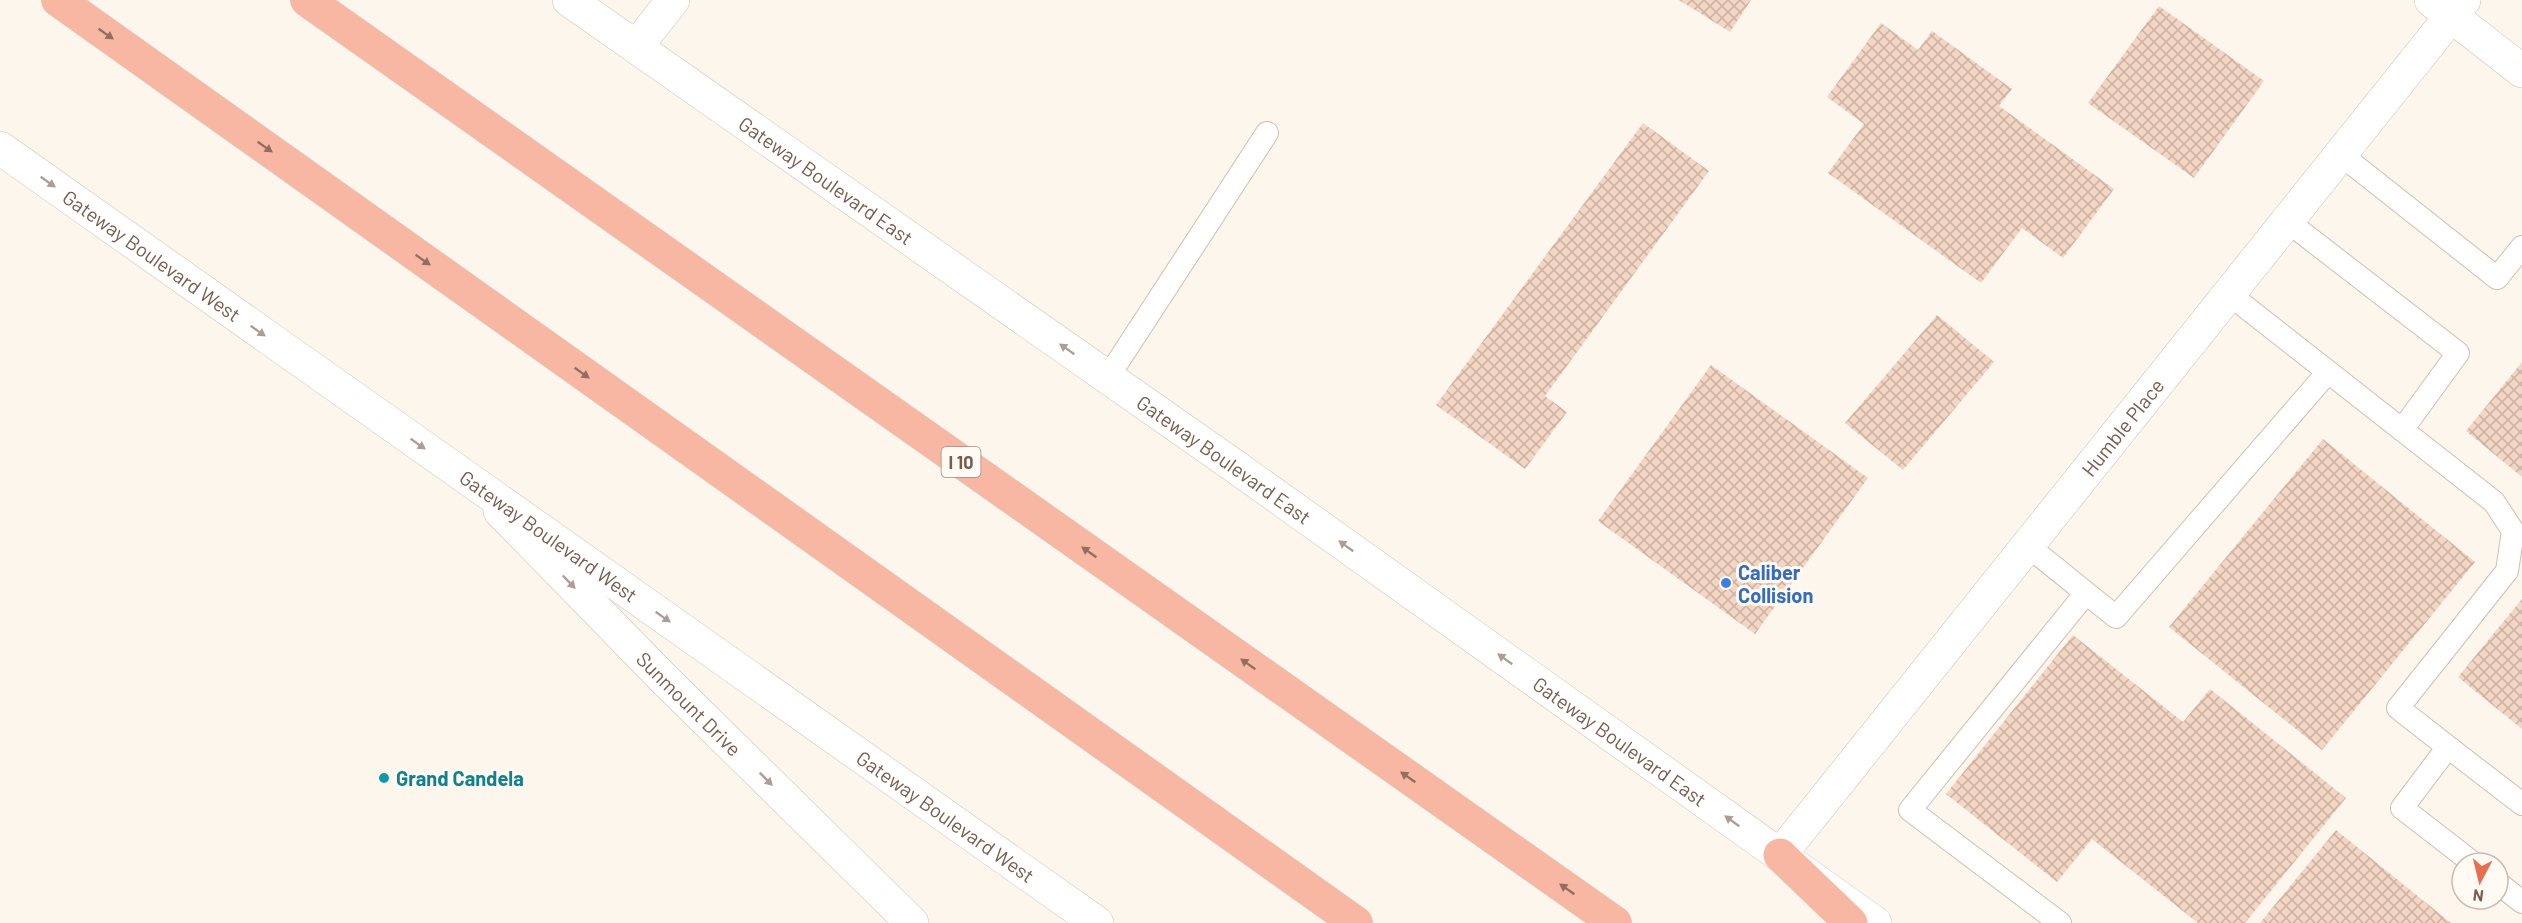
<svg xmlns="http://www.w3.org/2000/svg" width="2522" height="923" font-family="Barlow,sans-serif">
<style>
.building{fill:url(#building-cross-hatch)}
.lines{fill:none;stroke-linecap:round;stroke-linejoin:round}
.service-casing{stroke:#d1beb0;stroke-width:24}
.minor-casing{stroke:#d1beb0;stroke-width:34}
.secondary-casing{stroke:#d6c0b0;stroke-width:34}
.motorway-casing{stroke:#dad1cd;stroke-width:34}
.service{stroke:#fff;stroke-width:22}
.minor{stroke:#fff;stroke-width:33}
.secondary{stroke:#fff;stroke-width:33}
.motorway{stroke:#f7b7a3;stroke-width:33}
.oneway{fill:#936e5e}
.oneway2{fill:#af9d94}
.shop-dot{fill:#3f7fe0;stroke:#fffaf3;stroke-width:2}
.culture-dot{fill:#0f9aa8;stroke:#fffaf3;stroke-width:2}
.labels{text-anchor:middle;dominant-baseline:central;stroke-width:6;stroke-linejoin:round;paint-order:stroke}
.shield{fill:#fffaf3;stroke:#a28b7f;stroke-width:1.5}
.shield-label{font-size:18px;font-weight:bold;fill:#7a5c4d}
.street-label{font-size:20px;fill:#7a5c4d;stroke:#fffaf3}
.shop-label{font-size:20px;font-weight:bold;fill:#366cbe;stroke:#fffaf3;text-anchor:start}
.culture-label{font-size:20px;font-weight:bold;fill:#0d838f;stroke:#fffaf3;text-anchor:start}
</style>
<defs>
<pattern id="building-cross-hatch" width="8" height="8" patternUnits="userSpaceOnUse" patternTransform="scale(1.5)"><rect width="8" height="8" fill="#f3d5c3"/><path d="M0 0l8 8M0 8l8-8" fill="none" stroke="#cab0a1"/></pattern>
</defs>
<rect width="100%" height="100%" fill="#fdf6ec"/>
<!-- building -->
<path class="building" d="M1679,0H1751L1730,32Z
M2159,6L2264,81L2194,178L2088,103Z
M1881,23L1918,50L1932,31L2012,89L1999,106L2114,189L2063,258L2022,228L1981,283L1828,173L1864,124L1827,97Z
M1643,123L1709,171L1545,396L1567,412L1525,469L1436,405Z
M1937,315L1994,362L1903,470L1845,423Z
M2522,362V477L2466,431Z
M1711,365L1868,478L1755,634L1598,521Z
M2323,439L2475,562L2322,750L2169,627Z
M2522,599V729L2458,677Z
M2073,635L2183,722L2210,689L2346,798L2245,923H2198L2092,839L2057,882L1946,794Z
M2336,830L2451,923H2260Z"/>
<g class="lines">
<defs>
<path id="service" d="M2340,154L2497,278L2522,247
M2287,221L2458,353L2402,430
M2229,294L2494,502L2513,531L2507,571L2398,708L2448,747
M1108,377L1267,133
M2028,546L2116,617L2328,372
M2473,863L2402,808L2448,747L2522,804
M2498,883L2522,902
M2060,923L1910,810L2086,593"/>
<g id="minor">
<path d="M2431,0L2522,71"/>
<path d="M636,47L673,0"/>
<path id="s1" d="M500,511L664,679L912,923"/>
<path id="s2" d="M1780,855L2464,0"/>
</g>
<g id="secondary">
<path id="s3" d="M569,0L1233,465L1875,923"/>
<path id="s4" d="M0,148L1097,923"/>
</g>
<path id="motorway" d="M58,0L1356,923
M307,0L1615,923
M1780,855L1851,923"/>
</defs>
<!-- service casing -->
<use href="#service" class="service-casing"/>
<!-- minor casing -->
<use href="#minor" class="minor-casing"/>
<!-- secondary casing -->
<use href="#secondary" class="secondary-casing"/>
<!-- motorway casing -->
<use href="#motorway" class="motorway-casing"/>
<!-- service -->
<use href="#service" class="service"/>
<!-- minor -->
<use href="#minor" class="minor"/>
<!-- secondary -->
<use href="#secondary" class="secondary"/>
<!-- motorway -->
<use href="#motorway" class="motorway"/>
</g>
<!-- one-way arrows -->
<defs><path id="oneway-solid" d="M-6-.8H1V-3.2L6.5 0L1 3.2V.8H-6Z" transform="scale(1.5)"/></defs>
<g class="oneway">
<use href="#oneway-solid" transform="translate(106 34) rotate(35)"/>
<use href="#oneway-solid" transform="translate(265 147) rotate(35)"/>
<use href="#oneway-solid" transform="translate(423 260) rotate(35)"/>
<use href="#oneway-solid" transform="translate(582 373) rotate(35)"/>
<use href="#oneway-solid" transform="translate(1089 552) rotate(-145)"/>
<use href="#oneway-solid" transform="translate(1248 664) rotate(-145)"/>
<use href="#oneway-solid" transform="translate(1408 777) rotate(-145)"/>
<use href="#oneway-solid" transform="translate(1567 889) rotate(-145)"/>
</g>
<g class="oneway2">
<use href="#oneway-solid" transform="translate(48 182) rotate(35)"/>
<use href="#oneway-solid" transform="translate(258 331) rotate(35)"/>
<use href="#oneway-solid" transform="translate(1067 349) rotate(-145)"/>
<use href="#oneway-solid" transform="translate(418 444) rotate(35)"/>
<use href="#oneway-solid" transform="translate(1346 546) rotate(-144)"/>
<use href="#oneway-solid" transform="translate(569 582) rotate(46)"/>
<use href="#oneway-solid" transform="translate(663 617) rotate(35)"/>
<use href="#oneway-solid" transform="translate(1505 659) rotate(-144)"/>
<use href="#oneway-solid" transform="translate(766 779) rotate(45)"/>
<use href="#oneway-solid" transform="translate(1732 821) rotate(-144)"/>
</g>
<!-- markers -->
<circle class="shop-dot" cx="1726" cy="583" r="6"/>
<circle class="culture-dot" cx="384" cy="778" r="6"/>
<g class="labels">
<!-- shield labels -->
<rect class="shield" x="941.5" y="447" width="39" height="30" rx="4.5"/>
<g class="shield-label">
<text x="961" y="462">I 10</text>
</g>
<!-- street labels -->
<g class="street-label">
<text stroke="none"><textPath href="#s3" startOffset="314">Gateway Boulevard East</textPath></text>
<text stroke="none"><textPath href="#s4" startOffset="186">Gateway Boulevard West</textPath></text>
<text stroke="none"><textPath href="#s2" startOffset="548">Humble Place</textPath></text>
<text stroke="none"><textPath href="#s3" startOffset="800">Gateway Boulevard East</textPath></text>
<text stroke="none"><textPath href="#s4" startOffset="672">Gateway Boulevard West</textPath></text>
<text stroke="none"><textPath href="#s1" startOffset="270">Sunmount Drive</textPath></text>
<text stroke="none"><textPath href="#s3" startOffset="1286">Gateway Boulevard East</textPath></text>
<text stroke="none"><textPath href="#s4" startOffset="1158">Gateway Boulevard West</textPath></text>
</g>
<!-- shop labels -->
<g class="shop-label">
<text x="1738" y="572">Caliber<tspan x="1738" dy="23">Collision</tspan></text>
</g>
<!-- culture labels -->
<g class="culture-label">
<text x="396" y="778">Grand Candela</text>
</g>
</g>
<!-- north arrow -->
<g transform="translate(2480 881) rotate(187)"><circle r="28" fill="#fffaf3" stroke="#cabbb1" stroke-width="1.5"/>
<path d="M0-4.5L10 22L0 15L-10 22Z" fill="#e76f51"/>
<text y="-9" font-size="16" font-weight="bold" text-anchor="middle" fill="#7a5c4d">N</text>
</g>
</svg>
